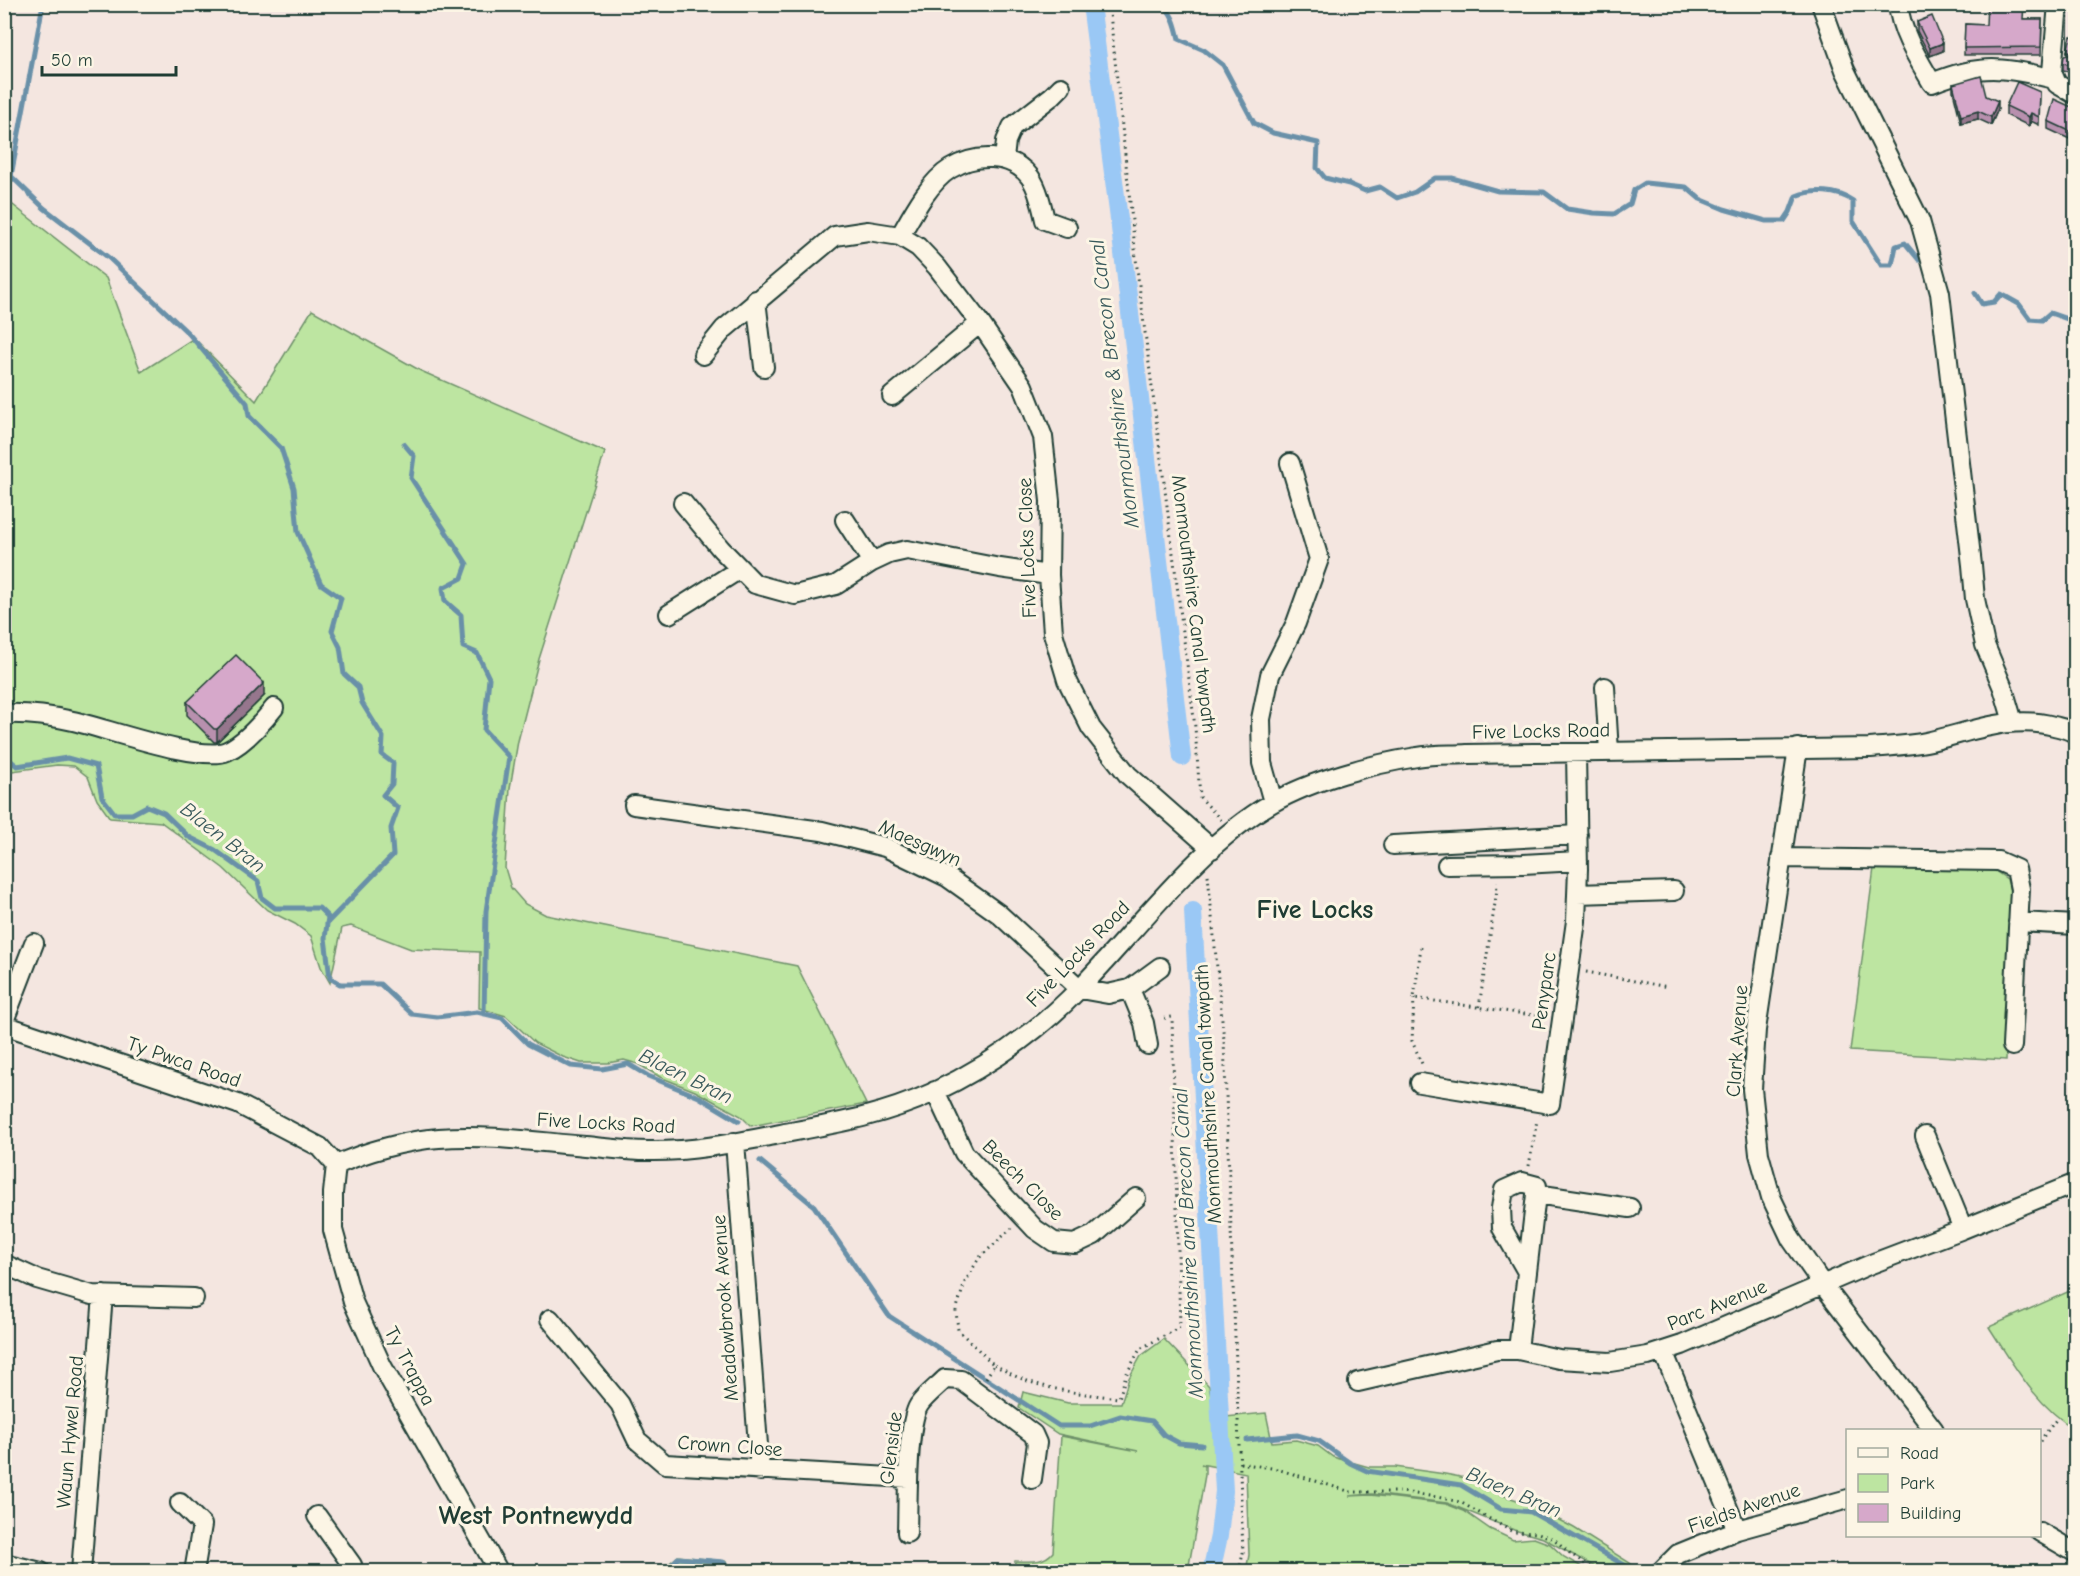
<svg xmlns="http://www.w3.org/2000/svg" width="2080" height="1576" font-family="'Comic Neue',sans-serif">
<style>
.green{fill:#bde5a1;stroke:#6e916a;stroke-width:1.5}
.lines{fill:none;stroke-linecap:round;stroke-linejoin:round}
.stream{stroke:#6990a8;stroke-width:5}
.canal{stroke:#9ac8f5;stroke-width:18}
.minor-casing{stroke:#1f3d34;stroke-width:22}
.path{stroke:#1f3d34;stroke-width:3;stroke-dasharray:1.5 4.5;stroke-linecap:butt}
.minor{stroke:#fcf5e5;stroke-width:18}
.wall{fill:#b890ae;stroke:#1f3d34;stroke-width:1.5}
.shaded-wall{fill:#96768d;stroke:#1f3d34;stroke-width:1.5}
.building{fill:#d6a8ca;stroke:#1f3d34;stroke-width:1.5}
.labels{text-anchor:middle;dominant-baseline:central;stroke-width:6;stroke-linejoin:round;paint-order:stroke}
.street-label{font-size:20px;fill:#1f3d34;stroke:#fcf5e5}
.water-label{font-size:21px;font-style:italic;fill:#38595b;stroke:#fcf5e5}
.district-label{font-size:26px;font-weight:bold;fill:#1f3d34;stroke:#fcf5e5}
</style>
<rect width="100%" height="100%" fill="#f4e6e0"/>
<filter id="ink" filterUnits="userSpaceOnUse"><feTurbulence type="fractalNoise" baseFrequency=".0167" numOctaves="2"/><feDisplacementMap in="SourceGraphic" scale="12" xChannelSelector="R" yChannelSelector="G"/><feConvolveMatrix kernelMatrix="1 2 1 2 8 2 1 2 1" color-interpolation-filters="sRGB"/></filter>
<g filter="url(#ink)">
<!-- green -->
<path class="green" d="M4,198L106,278L141,372L194,338L256,401L312,310L421,371L605,452L539,659L518,741L510,788L505,868L511,888L525,904L546,915L797,966L866,1104L751,1126L741,1116L695,1091L660,1077L638,1064L624,1060L608,1063H581L563,1057L535,1043L506,1016L479,1008L480,952L411,949L351,926L342,928L330,983L321,967L311,936L295,924L267,910L223,868L161,822L110,818L97,800L88,777L74,766L57,765L5,772Z
M1874,868L1992,869L2007,879L2011,895L2006,1060L1850,1051Z
M2072,1290L2076,1300L2075,1429C2036,1406 2013,1364 1989,1327Z
M1164,1339L1209,1386L1215,1418L1266,1413L1272,1442L1296,1440L1318,1446L1333,1457L1369,1467H1395L1445,1474L1481,1481L1499,1494L1529,1504L1574,1528L1630,1563L1637,1571H1602L1543,1538L1514,1530L1447,1503L1372,1494L1349,1496L1371,1495L1446,1504L1464,1511L1490,1529L1513,1540L1534,1538L1550,1544L1564,1557L1589,1571H1246L1249,1555L1246,1473L1201,1464L1205,1466V1475L1188,1571H1014L1015,1561C1029,1561 1043,1564 1053,1552L1061,1436L1138,1451L1058,1434L1019,1408L1023,1392L1068,1403H1121L1129,1378L1141,1356Z
M678,1556L725,1561L736,1571H660Z"/>
<g class="lines">
<!-- stream -->
<path class="stream" d="M43,4L11,176L44,208L109,258L189,334L247,403L249,416L281,448L294,488L298,532L321,584L341,598L332,631L340,647L344,674L358,687L362,703L383,737L382,755L393,763L392,784L383,795L398,808L391,828L393,855L327,923
M1161,4C1173,12 1176,26 1179,39L1204,50L1223,65L1254,123L1273,133L1318,143L1317,168L1325,178L1349,184L1365,191L1380,187L1397,198L1415,192L1435,178H1452L1498,191L1544,192L1567,209L1594,213L1614,214L1630,204L1634,190L1645,183L1686,187L1700,199L1724,209L1766,221H1784L1790,212L1796,196C1814,189 1837,190 1853,201V221L1881,265H1892L1896,246L1905,243L1919,260
M1975,293L1982,304L1994,302L2001,294L2019,304L2030,319L2042,320L2050,313L2076,322
M404,444L414,456L411,478L467,564L462,578L443,588L445,601L461,615L463,647L477,653L489,678L484,730L509,757L486,911L484,1014
M4,755L17,766L67,758L96,766L102,797L115,814H132L147,806L164,813L189,837L215,850L258,881L262,898L275,908H319L328,917L325,938L330,978L340,984H380L412,1014L437,1017L477,1012L502,1018L528,1044L571,1066L602,1069L628,1064L648,1076L699,1097L739,1121
M760,1161L814,1206L889,1316L1059,1426H1090L1120,1416L1152,1421L1164,1435L1179,1443L1202,1445
M1247,1440L1297,1435L1319,1441L1350,1463L1367,1471L1461,1485L1501,1509L1531,1512L1626,1566
M665,1572L678,1558L723,1562L732,1572"/>
<!-- canal -->
<path class="canal" d="M1091,4L1119,219L1182,757
M1193,911L1224,1491L1219,1536L1211,1572"/>
<defs>
<path id="minor" d="M1821,4L1845,70L1920,221L1940,293L1972,565L1975,599L1985,645L2003,688L2013,722
M1898,4C1901,33 1918,59 1932,83C1980,63 2005,67 2054,79
M2058,4L2052,72L2057,84L2076,95
M1004,159L1006,141L1012,127L1052,96L1061,87
M900,236C912,215 929,182 950,169C974,154 1011,152 1030,177C1038,188 1042,206 1045,220L1067,228
M756,300L764,367
M703,355L724,329L835,236L868,231L900,236L918,247L937,267L980,323L1023,386L1043,437L1050,501L1049,575L1053,633L1067,680L1091,728L1128,775L1212,849
M892,396L980,323
M683,503L721,549L755,584L795,595L836,585L872,562L889,554L907,550L1000,568L1049,575
M845,520L872,562
M669,614L740,569
M1605,687L1609,752
M4,714C28,713 50,716 73,721C105,728 201,763 227,751C245,743 262,723 274,708
M1798,748L1756,1030L1752,1089L1759,1154L1771,1197L1791,1239L1823,1285L1934,1430
M1273,802L1262,763L1261,719L1270,675L1296,623L1319,559L1290,463
M634,805L822,831L885,847L947,877L999,914L1080,989L1108,994L1130,989L1160,967
M1393,845L1578,835
M1781,858L1998,861L2016,869L2020,889L2012,1046
M1447,865L1523,864L1578,861
M1577,894L1674,891
M2018,922L2076,925
M1130,989L1144,1023L1148,1045
M4,1021L34,943
M4,1025L238,1104L320,1147L336,1165
M1420,1083L1550,1104L1576,921L1578,869L1576,753
M935,1091L964,1153L1035,1229L1054,1242L1075,1244L1094,1235L1136,1198
M1925,1136L1963,1229
M735,1142L760,1471
M336,1165C365,1152 407,1140 439,1138C488,1134 537,1142 585,1146C608,1148 631,1152 654,1151C697,1151 738,1142 780,1134C833,1124 882,1116 932,1093C987,1067 1039,1031 1081,987C1139,927 1200,844 1272,803C1312,780 1372,764 1417,757C1433,754 1451,755 1467,754L1870,748C1888,746 1907,746 1926,742C1969,733 2010,714 2054,726C2062,728 2069,729 2076,734
M336,1165L333,1193V1230L353,1302L382,1366L499,1572
M1536,1194L1630,1208
M4,1264L37,1279L92,1295L194,1298
M550,1319L620,1404L637,1440L665,1464L908,1478
M1518,1350L1537,1186L1522,1182L1504,1190L1501,1208L1502,1228L1526,1270
M1663,1351L1737,1530
M1358,1382L1497,1350H1518L1559,1359L1610,1362L1648,1356L1682,1345L1871,1264L1963,1229L2076,1183
M180,1503L202,1525L194,1572
M317,1516L352,1565L350,1572
M2040,1532L2076,1553
M907,1533C908,1507 906,1425 919,1405C925,1396 937,1387 945,1379L961,1380L1033,1434L1037,1443L1032,1479
M4,1563L41,1572
M81,1572L103,1295
M1660,1572L1678,1554L1737,1530L1848,1499"/>
</defs>
<!-- minor casing -->
<use href="#minor" class="minor-casing"/>
<!-- path -->
<path class="path" d="M1109,4L1138,277L1195,727L1200,797L1221,820
M1208,875L1224,1040L1243,1553L1239,1572
M1421,947L1414,998L1546,1017
M1586,972L1668,987
M1414,998L1412,1041L1423,1066
M1479,1007L1497,890L1496,882
M1529,1166L1537,1120
M994,1365C1003,1369 1011,1375 1020,1378C1051,1391 1085,1394 1119,1398L1126,1375L1140,1349L1180,1327L1172,1017L1161,1019
M986,1378L994,1365L958,1330L956,1311L965,1282L979,1258L1012,1228
M2040,1441L2058,1417
M1240,1463L1277,1469L1351,1492H1402L1437,1497L1460,1502L1513,1532L1538,1533L1554,1539L1571,1554L1597,1572"/>
<!-- minor -->
<use href="#minor" class="minor"/>
</g>
<!-- wall -->
<path class="wall" d="M2024,19H2042L2041,55H1964L1965,24L1986,25Z
M1917,22L1943,51L1930,56L1917,31Z
M2076,28V73L2063,70V63L2067,55V51L2075,37Z
M1953,84L1986,96L1998,109L1991,125L1978,119L1961,123L1953,91Z
M2040,92L2039,125L2031,121L2029,126L2006,115V106Z
M2076,109V142L2048,129V121Z
M264,696L217,742H214L187,715V702Z"/>
<!-- shaded-wall -->
<path class="shaded-wall" d="M1943,43V51L1930,56V48Z
M1998,101V109L1991,125V117Z
M1978,111V119L1961,123V116Z
M2031,113V121L2029,126V117Z
M264,683V696L217,742V729Z"/>
<!-- building -->
<path class="building" d="M1987,4H2024L2023,19H2042L2041,47L1964,48L1965,24L1986,25Z
M1932,16L1943,43L1930,48L1917,22Z
M2076,28V52L2067,51L2071,36L2075,37Z
M2076,53V66L2063,63L2064,56Z
M1981,76L1986,96L1998,101L1991,117L1978,111L1961,116L1953,84Z
M2017,82L2040,92L2039,117L2031,113L2029,117L2006,106Z
M2054,99L2076,109V134L2048,121Z
M236,655L264,683L217,729H214L187,702Z"/>
</g>
<g class="labels">
<!-- street labels -->
<g class="street-label">
<text transform="translate(1027 548) rotate(-92)">Five Locks Close</text>
<text transform="translate(1194 604) rotate(83)">Monmouthshire Canal towpath</text>
<text transform="translate(1541 731) rotate(-1)">Five Locks Road</text>
<text transform="translate(920 843) rotate(24)">Maesgwyn</text>
<text transform="translate(1078 954) rotate(-46)">Five Locks Road</text>
<text transform="translate(1544 991) rotate(-82)">Penyparc</text>
<text transform="translate(1737 1041) rotate(-86)">Clark Avenue</text>
<text transform="translate(184 1062) rotate(19)">Ty Pwca Road</text>
<text transform="translate(1208 1094) rotate(-93)">Monmouthshire Canal towpath</text>
<text transform="translate(606 1123) rotate(3)">Five Locks Road</text>
<text transform="translate(1023 1180) rotate(45)">Beech Close</text>
<text transform="translate(1717 1305) rotate(-22)">Parc Avenue</text>
<text transform="translate(725 1308) rotate(-94)">Meadowbrook Avenue</text>
<text transform="translate(410 1366) rotate(62)">Ty Trappa</text>
<text transform="translate(70 1432) rotate(-85)">Waun Hywel Road</text>
<text transform="translate(730 1446) rotate(4)">Crown Close</text>
<text transform="translate(891 1448) rotate(-83)">Glenside</text>
<text transform="translate(1744 1508) rotate(-19)">Fields Avenue</text>
</g>
<!-- water labels -->
<g class="water-label">
<text transform="translate(1114 384) rotate(-97)">Monmouthshire &amp; Brecon Canal</text>
<text transform="translate(223 837) rotate(38)">Blaen Bran</text>
<text transform="translate(686 1076) rotate(26)">Blaen Bran</text>
<text transform="translate(1188 1243) rotate(-93)">Monmouthshire and Brecon Canal</text>
<text transform="translate(1514 1492) rotate(23)">Blaen Bran</text>
</g>
<!-- district labels -->
<g class="district-label">
<text x="1315" y="910">Five Locks</text>
<text x="536" y="1516">West Pontnewydd</text>
</g>
</g>
<!-- margin -->
<rect width="2080" height="1576" fill="none" stroke="#fcf5e5" stroke-width="24"/>
<rect x="12" y="12" width="2056" height="1552" fill="none" stroke="#1f3d34" stroke-width="2" filter="url(#ink)"/>
<!-- legend -->
<rect x="1846" y="1429" width="195" height="108" fill="#fcf5e5" stroke="#a4ab9e" stroke-width="1.5"/>
<rect x="1858" y="1448" width="30" height="9" fill="#fcf5e5" stroke="#a4ab9e" stroke-width="1.5"/>
<text x="1900" y="1459" font-size="18" fill="#1f3d34">Road</text>
<rect x="1858" y="1474" width="30" height="18" fill="#bde5a1" stroke="#a4ab9e" stroke-width="1.5"/>
<text x="1900" y="1489" font-size="18" fill="#1f3d34">Park</text>
<rect x="1858" y="1504" width="30" height="18" fill="#d6a8ca" stroke="#a4ab9e" stroke-width="1.5"/>
<text x="1900" y="1519" font-size="18" fill="#1f3d34">Building</text>
<!-- scale -->
<path d="M42 66v9h134v-9" fill="none" stroke="#1f3d34" stroke-width="3"/>
<text x="51" y="66" font-size="18" fill="#1f3d34" stroke="#fcf5e5" stroke-width="4.5" paint-order="stroke">50 m</text>
</svg>
